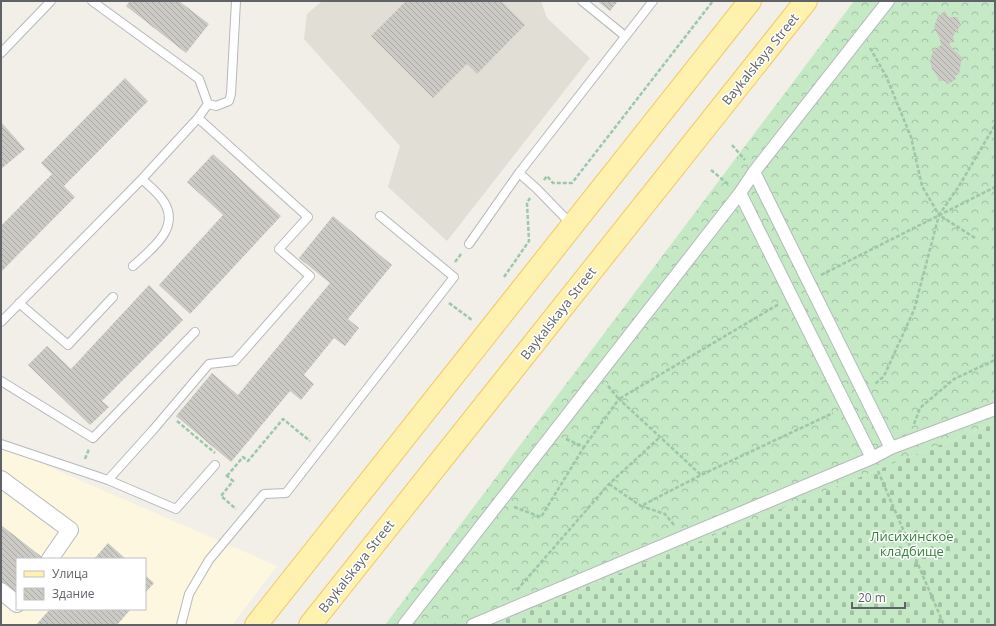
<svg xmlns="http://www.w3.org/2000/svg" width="996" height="626" font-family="'Open Sans',sans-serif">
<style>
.commercial{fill:#fef7e0;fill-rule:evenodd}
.education{fill:#e1ded6}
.forest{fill:url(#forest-crowns)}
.cemetery{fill:url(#cemetery-stones)}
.building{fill:url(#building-back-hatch)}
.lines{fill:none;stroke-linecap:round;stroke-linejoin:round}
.service-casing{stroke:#b5b8bc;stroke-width:10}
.pedestrian-casing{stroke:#b5b8bc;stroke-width:14}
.minor-casing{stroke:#b5b8bc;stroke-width:18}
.primary-casing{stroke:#f2c960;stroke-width:24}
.path{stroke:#9cc7a9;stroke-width:2.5;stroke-dasharray:4 2;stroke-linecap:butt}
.service{stroke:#fff;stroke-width:8}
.pedestrian{stroke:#fff;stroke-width:12}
.minor{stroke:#fff;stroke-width:16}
.primary{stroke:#fff2af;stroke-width:22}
.labels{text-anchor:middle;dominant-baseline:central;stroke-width:3;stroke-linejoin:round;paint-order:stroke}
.street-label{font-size:13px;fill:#5f6368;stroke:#fff}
.park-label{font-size:13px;fill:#348238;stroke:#fff}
</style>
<defs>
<pattern id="forest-crowns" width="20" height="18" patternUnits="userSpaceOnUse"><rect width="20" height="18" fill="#c5e8c5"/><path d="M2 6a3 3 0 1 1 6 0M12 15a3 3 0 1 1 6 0" fill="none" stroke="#a3c0a4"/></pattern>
<pattern id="cemetery-stones" width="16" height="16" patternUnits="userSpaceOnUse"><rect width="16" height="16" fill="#c5e8c5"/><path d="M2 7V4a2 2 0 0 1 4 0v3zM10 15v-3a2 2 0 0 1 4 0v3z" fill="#a3c0a4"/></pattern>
<pattern id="building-back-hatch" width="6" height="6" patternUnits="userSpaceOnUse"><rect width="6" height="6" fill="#cccac5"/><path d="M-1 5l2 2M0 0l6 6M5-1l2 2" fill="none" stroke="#a9a8a4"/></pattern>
</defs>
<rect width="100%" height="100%" fill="#f1efe8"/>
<!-- commercial -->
<path class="commercial" d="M1,446L277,566L232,625H1ZM17,559H145V609H17Z"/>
<!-- education -->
<path class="education" d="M322,1H541L547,18L590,58L447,241L388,187L400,146L304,39L307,14Z"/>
<!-- forest -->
<path class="forest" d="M854,1H995V423L491,625H385Z"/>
<!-- cemetery -->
<path class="cemetery" d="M995,423V625H491Z"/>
<!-- building -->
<path class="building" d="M130,1H179L209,24L186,53L126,6Z
M406,1H410L412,3L414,1H501L525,25L477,74L467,64L433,98L371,36Z
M597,1H618L610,11Z
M945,11L948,17H957L961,25L953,36L954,42L949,43L952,48L962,57L959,74L955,76L956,79L948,84L945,81H939L937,76L932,69L930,61L933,51L941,45L940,39L934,27L938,16Z
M125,78L148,101L64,186L75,197L1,272V226L52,174L41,163Z
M1,122L25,149L1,169Z
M213,154L281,216L190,314L159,285L223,215L187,182Z
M333,216L392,265L348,319L359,328L345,346L334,338L304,375L314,384L301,400L290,391L231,462L176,416L212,373L238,395L330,283L299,258Z
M149,285L183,320L102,401L109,407L90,425L28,365L47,346L71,369Z
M1,525L42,557L41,559H17V591L15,593L1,582Z
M108,543L126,559H94Z
M145,575L154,583L145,593Z
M50,609H131L117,625H36Z"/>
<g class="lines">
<defs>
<path id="service" d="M582,1L625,36
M1,53L51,1
M208,104L216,106L229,101L231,94L236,1
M519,173L537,189L572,225
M469,244L519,173L653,1
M133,266C150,250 181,229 164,202C159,193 149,186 142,179
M19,303L68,345L113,297
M1,322L142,179L198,118L208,104L199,79L92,1
M1,381L93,438L195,332
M1,444L108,480L153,430L209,364L235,361L310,276L279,249L308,217L198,118
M108,480L176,509L215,465
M181,625L189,594L209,560L264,494L286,493L454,277L380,216"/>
<path id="pedestrian" d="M754,172L891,448
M740,193L872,458
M404,625L740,193L754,172L888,1
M473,625L872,458L891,448L995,409"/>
<path id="minor" d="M1,479L70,530L50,559
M1,591L17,604"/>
<path id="primary" d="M256,625L750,1
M310,625L806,1"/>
</defs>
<!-- service casing -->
<use href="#service" class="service-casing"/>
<!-- pedestrian casing -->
<use href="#pedestrian" class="pedestrian-casing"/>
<!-- minor casing -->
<use href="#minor" class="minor-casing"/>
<!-- primary casing -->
<use href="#primary" class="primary-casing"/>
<!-- path -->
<path class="path" d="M870,48L886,76L911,137L922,186L939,215L914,310L884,376L875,384
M732,145L745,160
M711,170L728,184
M544,180L547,176L553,183H572L713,1
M975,238L939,215L959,186L995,125
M455,262L462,253
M821,275L995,187
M504,277L529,241L527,203L530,198
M449,303L472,320
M608,386L619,399L779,304
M177,421L215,453
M914,424L920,408L954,379L995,360
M566,439L584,447L619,399L701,475L833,413
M85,459L89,449
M878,471L944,625
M226,475L233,481L221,496L236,509
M227,476L243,457L248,461L283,419L310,441
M609,484L641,506
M514,507L541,517L584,447
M674,525L665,514L641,506L701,475
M517,590L609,484L660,437"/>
<!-- service -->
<use href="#service" class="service"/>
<!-- pedestrian -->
<use href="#pedestrian" class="pedestrian"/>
<!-- minor -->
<use href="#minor" class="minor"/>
<!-- primary -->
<use href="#primary" class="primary"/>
</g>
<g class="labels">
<!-- street labels -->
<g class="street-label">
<text transform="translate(760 59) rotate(-51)">Baykalskaya Street</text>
<text transform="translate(558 313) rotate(-52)">Baykalskaya Street</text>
<text transform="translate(356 566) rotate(-52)">Baykalskaya Street</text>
</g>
<!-- park labels -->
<g class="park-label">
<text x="912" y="536">Лисихинское<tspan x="912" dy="15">кладбище</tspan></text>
</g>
</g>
<!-- border -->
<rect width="996" height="626" fill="none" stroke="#5f6368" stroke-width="4"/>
<!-- legend -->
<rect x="16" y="558" width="130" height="52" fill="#ffffff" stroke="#bfc1c3"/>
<rect x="24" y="571" width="20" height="6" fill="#fff2af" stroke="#bfc1c3"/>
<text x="52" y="578" font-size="12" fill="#5f6368">Улица</text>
<rect x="24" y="588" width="20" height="12" fill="url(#building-back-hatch)" stroke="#bfc1c3"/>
<text x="52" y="598" font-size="12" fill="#5f6368">Здание</text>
<!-- scale -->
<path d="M852 602v6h53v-6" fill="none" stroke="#5f6368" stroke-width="2"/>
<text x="858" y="602" font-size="12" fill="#5f6368" stroke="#ffffff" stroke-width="3" paint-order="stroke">20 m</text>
</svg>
